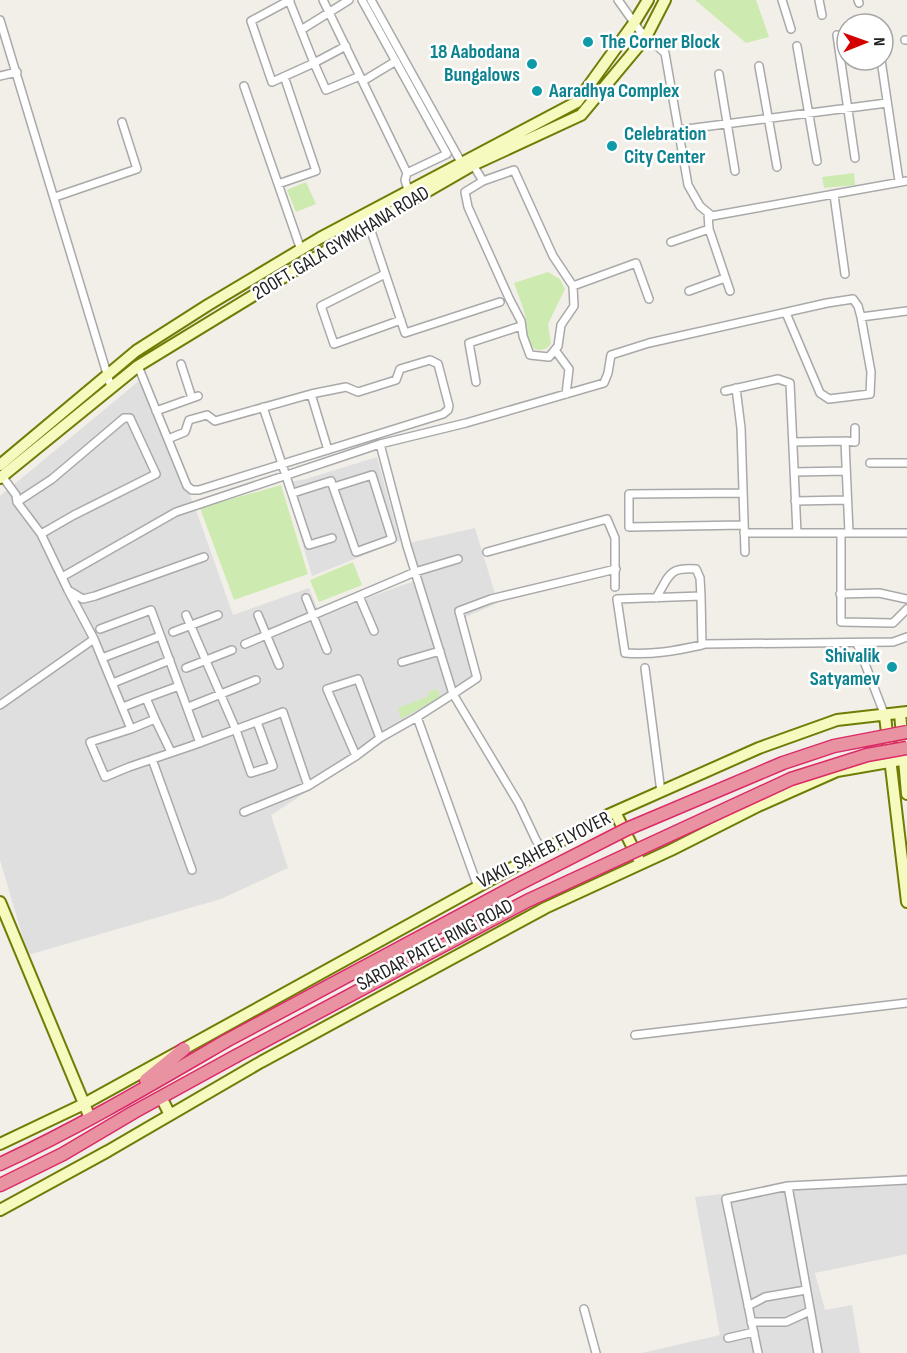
<svg xmlns="http://www.w3.org/2000/svg" width="907" height="1353" font-family="'Sofia Sans Condensed',sans-serif">
<style>
.residential{fill:#e0dfdf}
.grass{fill:#cdebb0}
.lines{fill:none;stroke-linecap:round;stroke-linejoin:round}
.street-casing{stroke:#a9a9a9;stroke-width:10}
.secondary-casing{stroke:#707d05;stroke-width:14}
.highway-casing{stroke:#dc2a67;stroke-width:15}
.street{stroke:#fff;stroke-width:7}
.secondary{stroke:#f7fabf;stroke-width:10}
.highway{stroke:#e892a2;stroke-width:12}
.highway-bridge-casing{stroke:#dc2a67;stroke-width:15;stroke-linecap:butt}
.highway-bridge{stroke:#e892a2;stroke-width:12}
.culture-dot{fill:#0f9aa8;stroke:#fff;stroke-width:2}
.labels{text-anchor:middle;dominant-baseline:central;stroke-width:5;stroke-linejoin:round;paint-order:stroke}
.culture-label{font-size:20px;font-weight:bold;fill:#0d838f;stroke:#fff;text-anchor:start}
.street-label{font-size:20px;fill:#222;stroke:#fff}
</style>
<rect width="100%" height="100%" fill="#f2efe9"/>
<!-- residential -->
<path class="residential" d="M140,380L195,507L233,615L309,588L320,615L414,581L409,543L475,528L498,603L461,619L475,683L271,815L288,868L221,899L28,955L0,860V496Z
M377,457L400,541L312,576L285,483L306,479Z
M907,1174V1254L815,1273L825,1310L852,1305L860,1353H642L720,1335L695,1197Z"/>
<!-- grass -->
<path class="grass" d="M695,0H756L769,37L746,43Z
M854,173L855,185L824,188L822,177Z
M306,182L316,204L296,212L287,190Z
M548,272L560,279L565,289L548,324L551,344C541,356 528,349 525,334C524,330 527,325 526,320C524,308 518,295 514,283Z
M281,485L308,574L234,600L200,508Z
M353,562L362,585L319,602L310,580Z
M437,689L440,697L401,719L398,708L429,696L428,692Z"/>
<g class="lines">
<defs>
<path id="street" d="M289,0L314,63L346,46
M290,0L251,21L272,82L314,63L326,90L360,76
M323,0L407,173
M362,0L447,154L407,173L405,180L408,190
M371,0L461,162
M618,0L640,31L665,53L688,185L700,206L712,216L907,181
M782,0L791,29
M819,0L822,15
M858,0L859,3
M0,20L111,387
M301,30L349,0
M837,35L855,158
M905,40H907
M797,46L817,161
M881,60L899,181
M759,66L777,167
M719,74L735,171
M0,76L17,72
M363,81L396,61
M244,86L301,250
M679,130L887,103
M473,165L483,181L514,170L553,256L573,286L574,306L561,325L558,346L549,357L530,355L523,336L521,321L509,298L468,207L465,192L483,181
M278,184L316,171L286,82
M834,195L845,274
M55,197L137,169L122,122
M708,213L709,229L730,291
M369,225L405,333L500,302
M671,242L709,229
M385,274L321,306L334,344L401,320
M573,286L636,263L649,299
M689,291L725,278
M786,313L820,393L829,399L870,394L871,372L861,317
M555,350L569,369L566,394
M181,364L192,398
M138,366L187,486L192,490H199L443,414L448,410L449,406L438,364L430,360L400,369L396,380L358,392L346,387L311,394L215,421L207,415L189,420L185,432L168,439
M476,382L469,343L521,326
M736,388L741,428L745,552
M725,391L778,379L790,383L797,533
M311,394L328,450
M263,407L309,545L332,538
M156,411L198,396
M793,442L845,441
M380,444L407,546L453,694L417,717L478,887
M870,463H907
M794,472L846,471
M2,476L16,495L17,502L41,534L68,590L94,639L131,729L155,719L171,752
M293,493L331,481L356,552L392,539L372,475L334,487
M743,493L629,494V527L743,525
M795,501L847,500
M17,502L52,479L124,418H130L156,474L74,515L41,534
M744,533H907
M841,533V622L893,623L907,609
M849,533L845,441L855,442V428
M487,552L607,519L615,538V587
M62,577L176,512L380,444L466,423L604,383L608,373L611,355L649,343L827,303L853,299L858,306L861,317L907,311
M68,590L83,599L95,596L204,557
M840,594L879,593L907,599
M359,596L374,631
M306,598L327,650
M656,598C670,575 668,567 696,569L700,578L701,596
M186,615L236,730L251,773L273,766L257,722
M258,615L279,665
M100,629L151,610L200,743
M173,632L218,615
M857,643L885,716
M245,644L415,572L458,559
M702,645L701,596L617,599L625,653C653,655 674,651 702,645L705,644L893,642L907,637
M102,658L160,636
M402,662L440,651
M186,668L232,650
M645,668L661,792
M113,683L170,660
M146,698L179,686
M0,705L94,639
M191,706L256,680
M123,707L146,698L155,719
M131,729L90,742L105,777L129,767L191,746L283,712L308,786
M356,756L327,689L358,679L380,738
M152,759L192,870
M244,812L308,786L356,756L380,738L417,717
M543,851L536,840L519,804L453,694L477,678L459,611L491,599L616,569
M635,1035L907,1003
M788,1186L818,1353
M748,1306L765,1297L806,1290
M584,1309L596,1353
M751,1322H786L810,1311
M728,1338L754,1332
M758,1353L726,1199L788,1186L907,1180"/>
<path id="secondary" d="M0,465L136,351L208,305L320,238L577,102L634,23L648,0
M0,478L138,366L369,225L473,165L581,115L646,37L665,0
M900,713L907,794
M885,716L907,902
M615,812L638,858
M0,902L90,1118
M161,1097L170,1115
M0,1144L84,1104L608,815L759,748L837,720L907,712
M0,1210L108,1151L261,1062L545,908L671,850L758,806L837,771L907,759"/>
<path id="highway" d="M146,1080L184,1049
M0,1164C78,1128 152,1084 226,1041
M0,1185L63,1154L134,1112L236,1056"/>
</defs>
<!-- street casing -->
<use href="#street" class="street-casing"/>
<!-- secondary casing -->
<use href="#secondary" class="secondary-casing"/>
<!-- highway casing -->
<use href="#highway" class="highway-casing"/>
<!-- street -->
<use href="#street" class="street"/>
<!-- secondary -->
<use href="#secondary" class="secondary"/>
<!-- highway -->
<use href="#highway" class="highway"/>
<defs>
<path id="highway-bridge" d="M226,1041L517,885L627,829L783,763L834,746L907,732
M236,1056L527,901L791,779L867,755L907,748"/>
</defs>
<!-- highway-bridge casing -->
<use href="#highway-bridge" class="highway-bridge-casing"/>
<!-- highway-bridge -->
<use href="#highway-bridge" class="highway-bridge"/>
</g>
<!-- markers -->
<g class="culture-dot">
<circle cx="588" cy="42" r="6"/>
<circle cx="532" cy="64" r="6"/>
<circle cx="537" cy="91" r="6"/>
<circle cx="612" cy="146" r="6"/>
<circle cx="892" cy="667" r="6"/>
</g>
<g class="labels">
<!-- culture labels -->
<g class="culture-label">
<text x="600" y="42">The Corner Block</text>
<text x="520" y="52" text-anchor="end">18 Aabodana<tspan x="520" dy="23">Bungalows</tspan></text>
<text x="549" y="91">Aaradhya Complex</text>
<text x="624" y="134">Celebration<tspan x="624" dy="23">City Center</tspan></text>
<text x="880" y="656" text-anchor="end">Shivalik<tspan x="880" dy="23">Satyamev</tspan></text>
</g>
<!-- street labels -->
<g class="street-label">
<text transform="translate(341 243) rotate(-31)">200FT. GALA GYMKHANA ROAD</text>
<text transform="translate(544 850) rotate(-27)">VAKIL SAHEB FLYOVER</text>
<text transform="translate(435 945) rotate(-28)">SARDAR PATEL RING ROAD</text>
</g>
</g>
<!-- north arrow -->
<g transform="translate(865 42) rotate(89)"><circle r="28" fill="#ffffff" stroke="#a7a7a7" stroke-width="1.5"/>
<path d="M0-4.5L10 22L0 15L-10 22Z" fill="#d40000"/>
<text y="-9" font-size="16" font-weight="bold" text-anchor="middle" fill="#222222">N</text>
</g>
</svg>
